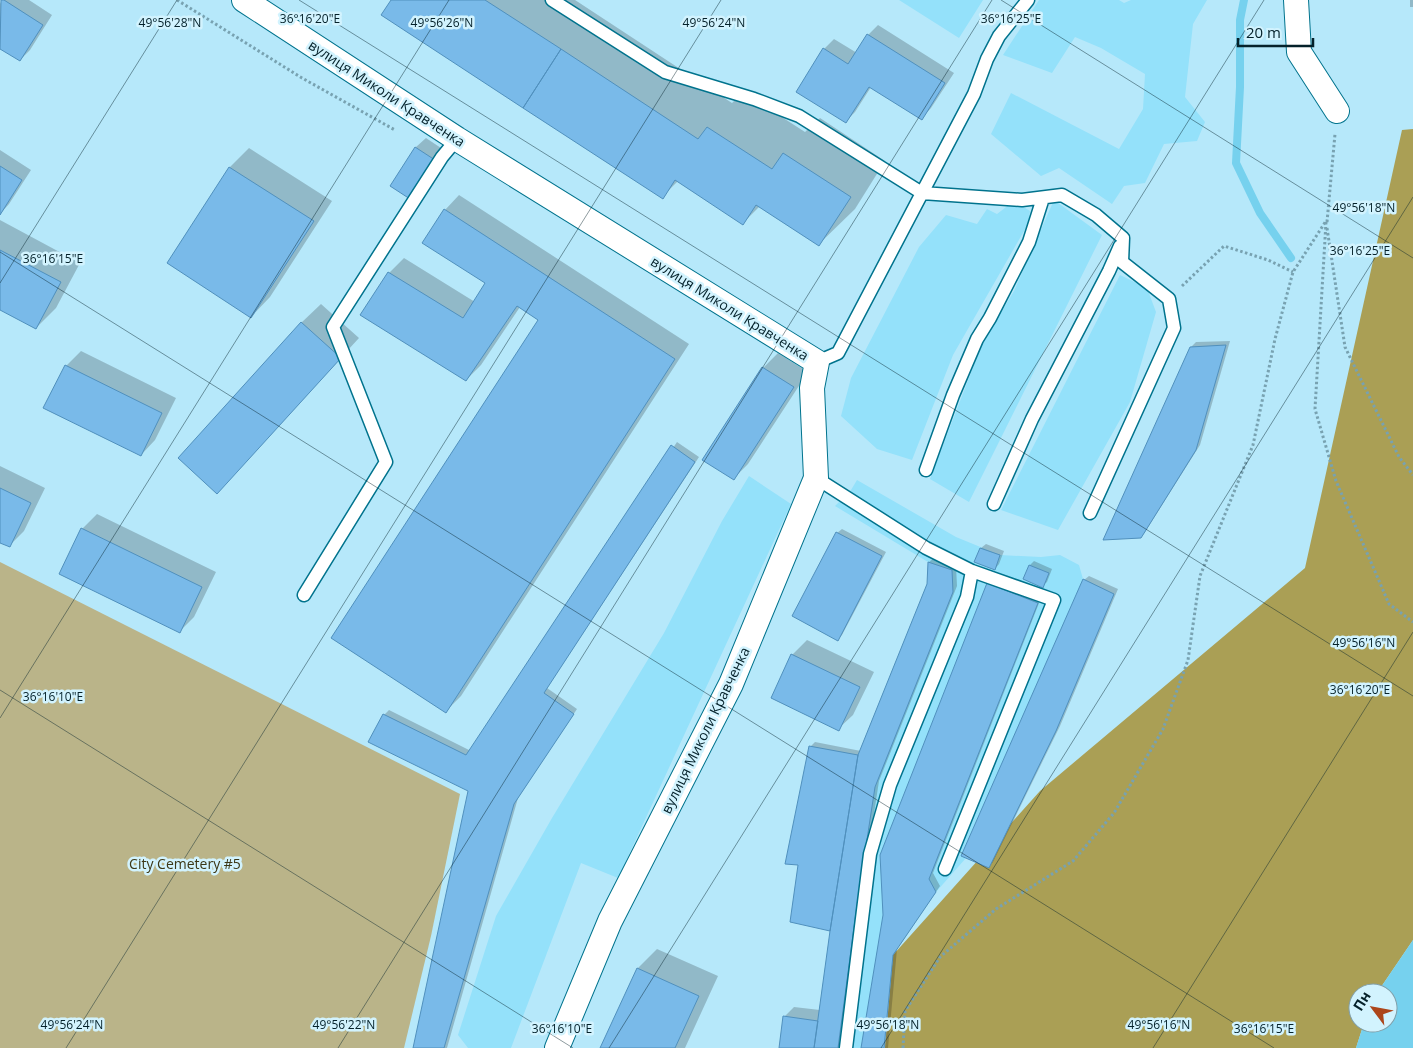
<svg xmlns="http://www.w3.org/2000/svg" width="1413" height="1048" font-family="'Open Sans',sans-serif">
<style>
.built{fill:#94e1fa}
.green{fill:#bab489}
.forest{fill:#aa9f55}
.water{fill:#76d1ee}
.shadow{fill:#0003}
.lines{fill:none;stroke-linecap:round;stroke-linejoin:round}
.stream{stroke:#76d1ee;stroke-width:8}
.building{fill:#79bae9;stroke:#5090bd}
.service-casing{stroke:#00738d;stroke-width:15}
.minor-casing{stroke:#00738d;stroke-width:26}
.path{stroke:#78a2b1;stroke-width:3;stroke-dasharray:2.5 2.5;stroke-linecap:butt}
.service{stroke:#fff;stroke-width:12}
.minor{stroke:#fff;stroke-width:24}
.ticks{fill:none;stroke:#04212a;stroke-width:1;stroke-opacity:0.45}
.labels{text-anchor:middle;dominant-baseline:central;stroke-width:5;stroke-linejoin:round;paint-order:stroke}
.street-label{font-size:14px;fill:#04212a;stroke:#d2f3fe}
.park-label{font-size:14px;fill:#3c3716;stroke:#d2f3fe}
.ticks-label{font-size:12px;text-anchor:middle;fill:#04212a;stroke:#d2f3fe;stroke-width:5;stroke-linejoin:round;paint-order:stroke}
</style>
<rect width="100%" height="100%" fill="#b6e8fa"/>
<!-- built -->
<path class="built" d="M899,0H983L959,38Z
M1039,0H1119L1124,3L1131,0H1207L1193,24L1185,97L1205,122L1197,141L1164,144L1145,183L1124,186L1112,204L1059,168L1041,176L991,134L1011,93L1119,149L1143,109L1145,74L1101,48L1075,37L1052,73L1003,55Z
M1054,200L1102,235L969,502L930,479L982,344L1014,291Z
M1014,201L1030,211L1028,224L953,355L912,460L877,449L841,416L851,378L919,247L946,215L977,224L987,209L997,214Z
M1120,275L1147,288L1156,312L1130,402L1058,530L1001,510Z
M749,476L791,504L618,878L581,863L511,1048H468L458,1035L496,916L552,818L664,633L722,521Z
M857,480L956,537L1000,555L1041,557L1060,555L1079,565L1083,579L1114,594L1056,731L989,868L966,858L936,892L893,955L884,1048H814L830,931L858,755L927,584L928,562L835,506L851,490Z"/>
<!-- green -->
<path class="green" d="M0,562L460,794L431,936L404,1048H0Z"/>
<!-- forest -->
<path class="forest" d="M1413,129V940L1377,993H1358V1023H1364L1356,1048H885L893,955L1040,791L1305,568L1402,130Z"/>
<!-- water -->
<path class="water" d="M1413,940V1048H1356L1364,1023H1388V993H1377Z"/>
<!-- shadow -->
<path class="shadow" d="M2,0H29L52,15L30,50L20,60L0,47V4Z
M393,0H575L732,103L743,92L805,132L820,118L885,161L855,209L819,244L760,206L743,223L678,181L662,197Z
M1410,0H1413V7H1410Z
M878,25L954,73L931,108L922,118L871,87L855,112L845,122L824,49L834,39L857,53L868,35Z
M426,138L444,150L420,188L392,186L416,147Z
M249,148L332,201L270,297L251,317L168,263L230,167Z
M0,150L31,170L9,204L0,214Z
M459,195L689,344L461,696L446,711L540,319L520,307L481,365L466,380L389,273L404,258L475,302L487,283L445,210Z
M0,220L80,263L56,308L36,328L0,308Z
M321,304L359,338L217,493L301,323Z
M1230,341L1200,445L1145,532L1141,537L1191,347L1196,342Z
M81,351L176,398L155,440L141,455L66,366Z
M778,353L808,372L748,464L734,478L704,459L763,368Z
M677,442L699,457L547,688L577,709L518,798L447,1048H414L470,791L384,715L389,710L471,751Z
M0,466L45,488L24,531L9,546L0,541Z
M97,514L216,572L194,617L179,632L82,529Z
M842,529L886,552L842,635L838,639L837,533Z
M986,544L1004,551L999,564L995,569L976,562L981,548Z
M934,558L956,566L957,586L879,781L861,899L842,1048H780L785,1016L794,1007L820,1010L831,930L799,864L787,863L811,746L815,742L861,751L928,584L929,562Z
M1034,561L1052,569L1047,582L1042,586L1030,565Z
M1089,576L1118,589L1060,726L993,862L989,867L1084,580Z
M993,579L1041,598L933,873L940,886L897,949L888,1048H863L988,584Z
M807,640L874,672L853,715L838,729L792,655Z
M657,949L718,976L685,1048H601L638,968Z"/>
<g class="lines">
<!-- stream -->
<path class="stream" d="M1244,0L1240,20V87L1236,163L1260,213L1291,258"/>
</g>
<!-- building -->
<path class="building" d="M1,0H4L43,25L20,61L0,49Z
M391,0H485L561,49L523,108L381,15Z
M867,34L945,83L922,120L869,87L846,123L796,92L823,48L848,64Z
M561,49L698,139L707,127L772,169L783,153L851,197L819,246L756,205L743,225L675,180L663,199L523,108Z
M415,147L435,160L410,199L390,186Z
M0,166L22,180L0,215Z
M229,167L314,221L251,318L167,263Z
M444,209L675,359L446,713L331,638L538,320L517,306L466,381L360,315L388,272L463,318L485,283L422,243Z
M0,250L61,282L36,329L0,310Z
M301,322L341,358L217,494L178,458Z
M1226,345L1196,450L1141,538L1103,540L1190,347Z
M65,365L162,413L141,456L43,408Z
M762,367L794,387L734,480L702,460Z
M671,445L695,462L544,693L574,714L514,804L444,1048H413L468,791L368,742L383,714L466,755Z
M0,488L31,503L10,547L0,543Z
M81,528L202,587L180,633L59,574Z
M836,532L882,556L838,641L792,616Z
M980,548L1000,555L995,570L974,562Z
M928,562L952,570L953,592L875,787L857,905L838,1048H814L830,931L858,755L927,584Z
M1029,565L1049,573L1043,588L1023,579Z
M1083,579L1114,594L1056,731L989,868L961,856Z
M987,583L1038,603L929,879L936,892L893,955L884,1048H861L883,915L880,855Z
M791,654L860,687L839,731L771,698Z
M809,746L858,755L830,931L790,922L798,865L785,864Z
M637,968L699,996L675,1048H600Z
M783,1016L818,1021L814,1048H779Z"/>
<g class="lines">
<defs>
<path id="service" d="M552,0L665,72L754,99L799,116L922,193L1022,200L1062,195L1096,215L1123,238L1122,262L1169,299L1174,328L1090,513
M817,362L838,353L974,94L987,59L999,36L1028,0
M926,470L953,395L977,339L990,318L1029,242L1043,198
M816,478L926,548L972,571L1054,600L945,869
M994,504L1032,419L1109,271L1120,246
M304,595L386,462L333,327L442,157L457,139
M846,1048L870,854L890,785L967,597L972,571"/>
<path id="minor" d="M244,0L457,139L817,362L812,388L816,478L731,684L610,921L557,1048
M1296,0L1299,52L1337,111"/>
</defs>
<!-- service casing -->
<use href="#service" class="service-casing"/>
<!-- minor casing -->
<use href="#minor" class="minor-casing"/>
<!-- path -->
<path class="path" d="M177,0L302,78L395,130
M1326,222L1315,409L1336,481L1389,604L1413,622
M1327,222L1335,134
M1327,228L1345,347L1399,457L1413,475
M1182,286L1224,246L1268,260L1293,272
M903,1048L905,1011L940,957L996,909L1073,861L1114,813L1163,729L1188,660L1200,576L1253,445L1275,339L1293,272L1326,221"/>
<!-- service -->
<use href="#service" class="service"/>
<!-- minor -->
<use href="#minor" class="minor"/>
</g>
<!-- ticks -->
<path class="ticks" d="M299,0L1413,696M1001,0L1413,258M0,252L1274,1048M0,283L177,0M0,690L573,1048M0,718L449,0M66,1048L721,0M338,1048L992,0M609,1048L1264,0M881,1048L1413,197M1153,1048L1413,632"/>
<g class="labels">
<!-- street labels -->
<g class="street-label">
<text transform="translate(387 93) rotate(33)">вулиця Миколи Кравченка</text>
<text transform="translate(730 308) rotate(32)">вулиця Миколи Кравченка</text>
<text transform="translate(705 730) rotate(-64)">вулиця Миколи Кравченка</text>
</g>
<!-- park labels -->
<g class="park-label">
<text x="185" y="863">City Cemetery #5</text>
</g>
</g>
<g class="ticks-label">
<text x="310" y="23">36°16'20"E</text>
<text x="1011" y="23">36°16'25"E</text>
<text x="170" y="27">49°56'28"N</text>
<text x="442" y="27">49°56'26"N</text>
<text x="714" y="27">49°56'24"N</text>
<text x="1364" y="212">49°56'18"N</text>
<text x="1360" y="255">36°16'25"E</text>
<text x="53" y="263">36°16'15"E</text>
<text x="1364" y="647">49°56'16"N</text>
<text x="1360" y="694">36°16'20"E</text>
<text x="53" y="701">36°16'10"E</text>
<text x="72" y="1029">49°56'24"N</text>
<text x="344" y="1029">49°56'22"N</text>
<text x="888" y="1029">49°56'18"N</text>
<text x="1159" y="1029">49°56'16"N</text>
<text x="562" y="1033">36°16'10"E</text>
<text x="1264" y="1033">36°16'15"E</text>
</g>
<!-- north arrow -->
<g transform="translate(1373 1008) rotate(302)"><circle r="24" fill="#d2f3fe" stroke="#809fa9"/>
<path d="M0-4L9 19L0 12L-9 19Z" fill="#ac461b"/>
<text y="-8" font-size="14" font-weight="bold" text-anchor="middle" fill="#04212a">Пн</text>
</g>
<!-- scale -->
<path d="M1238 38v8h75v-8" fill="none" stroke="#04212a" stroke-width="2.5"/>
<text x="1246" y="38" font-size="15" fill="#04212a" stroke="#d2f3fe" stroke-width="4" paint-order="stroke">20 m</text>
</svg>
